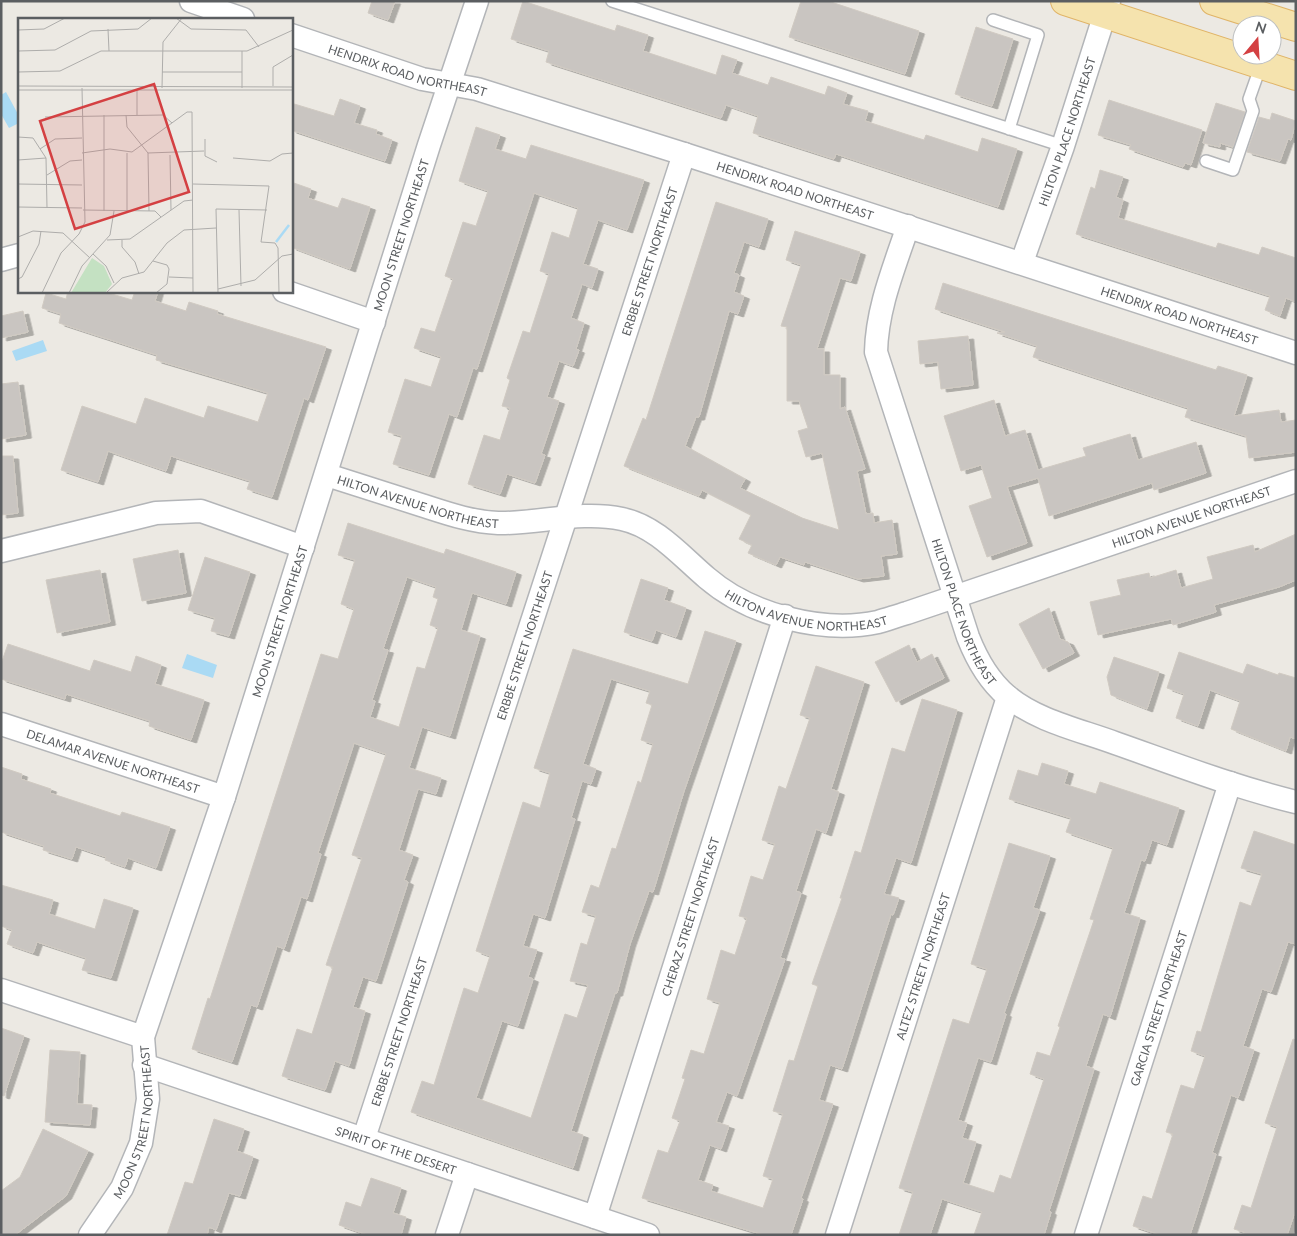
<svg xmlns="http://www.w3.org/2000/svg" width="1297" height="1236" font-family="Lato,sans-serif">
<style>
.water{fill:#aadaf4}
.building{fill:#c9c5c1;stroke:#d0cac2;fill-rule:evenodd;filter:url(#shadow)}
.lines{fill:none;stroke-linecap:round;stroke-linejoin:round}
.service-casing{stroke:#b3b5b8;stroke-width:14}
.minor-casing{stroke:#b3b5b8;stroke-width:25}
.primary-casing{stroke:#e0b467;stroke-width:30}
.service{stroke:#fff;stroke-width:11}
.minor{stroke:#fff;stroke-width:22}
.primary{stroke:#f5e3ae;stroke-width:28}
.labels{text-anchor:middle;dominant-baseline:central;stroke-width:4;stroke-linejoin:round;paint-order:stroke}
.street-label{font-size:12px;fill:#5b5e61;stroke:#fff}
.inset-river{fill:none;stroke:#aadaf4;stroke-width:2.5}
.inset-road{fill:none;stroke:#aeadab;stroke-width:1}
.view{fill:#d44042;fill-opacity:0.15;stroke:#d44042;stroke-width:2.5}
.inset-edge{fill:none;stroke:#5b5e61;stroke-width:2.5}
</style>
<defs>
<filter id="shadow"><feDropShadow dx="5.5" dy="3" stdDeviation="0" flood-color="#0004"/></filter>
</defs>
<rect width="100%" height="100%" fill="#ece9e3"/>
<!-- water -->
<path class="water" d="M6,92L19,116V123L9,128L1,114V95Z
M43,340L47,351L16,361L12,351Z
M187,654L217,665L213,678L182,668Z"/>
<!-- building -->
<path class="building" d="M372,1H395L388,20L368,13Z
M523,1L615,31L617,25L648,35L643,51L716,75L722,55L737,60L732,73L768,85L771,77L825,95L828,86L847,93L843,104L868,111L865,121L924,140L926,135L978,152L982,138L1017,149L998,207L836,154L834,159L753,133L758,116L726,105L721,118L546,62L549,51L511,39Z
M801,1H828L919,31L905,74L789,37Z
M976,27L1013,39L992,106L955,94Z
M340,99L360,106L354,123L377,130L376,134L392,140L385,161L291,130V103L334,116Z
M1109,100L1202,130L1191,165L1185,163L1183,167L1129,149L1131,145L1098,135Z
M1216,103L1245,112L1233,147L1220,143V147L1203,143Z
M1272,113L1296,121L1291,140L1288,139L1280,161L1247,152L1259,117L1270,120Z
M476,127L500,135L495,149L526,159L531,145L644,180L627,230L598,220L583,264L598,269L592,288L582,284L571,318L584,323L576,349L579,350L573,366L559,361L547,397L559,401L541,454L545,455L535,483L507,474L500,494L468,484L484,435L500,440L510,408L502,406L510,380L507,378L523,331L530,333L549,274L540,271L552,232L569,238L578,208L534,193L477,369L473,368L457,417L449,414L429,475L393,464L402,436L388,432L405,379L431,387L441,357L414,348L421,328L435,332L453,279L445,276L463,222L476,226L488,191L459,181Z
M1100,170L1123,177L1116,197L1123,200L1118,218L1216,248L1218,243L1259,255L1262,247L1296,258V302L1286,298L1280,316L1265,310L1270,296L1076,234L1091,187L1095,189Z
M291,182L311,189L308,198L338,208L342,198L370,207L350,269L291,247Z
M716,202L768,219L759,247L744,242L734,273L739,275L734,292L744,296L738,314L729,311L699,417H696L685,446L745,479L740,488L802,518L839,530L822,453L806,457L798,431L808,428L799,401H787V327L781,326L801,265L786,260L795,231L860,252L851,281L840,278L817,349H824V375H840V409L845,407L865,469L857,471L866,514L873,513L874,523L892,520L897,554L881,556L884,576L858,579L805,562L804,565L780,557L776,565L748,553L752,545L739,539L751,515L702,490L699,496L624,466L643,418L646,420Z
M943,283L1216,370L1218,366L1247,375L1234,416L1279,410L1281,422L1296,420V452L1249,458L1246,436L1185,417L1188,408L1033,357L1037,346L997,333L1005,332L935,309Z
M68,291H102L132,300L135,291H158L155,301L186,311L189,302L218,311L217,314L326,347L308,400L304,398L272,497L247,489L250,481L171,456L166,471L108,451L98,482L61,470L82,406L136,424L145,398L204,418L208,406L258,422L268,393L156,360L157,355L59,323L61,314L42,308L46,293L66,299Z
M23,311L28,332L1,338V316Z
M968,336L973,385L941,389L938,362L920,364L918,341Z
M18,382L26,435L1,439V384Z
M994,400L1005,436L1025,430L1038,470L1086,456L1083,448L1130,434L1138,460L1196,442L1206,473L1154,490L1152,483L1049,516L1038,478L1007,487L1027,543L987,557L969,506L992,498L981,465L961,471L944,416Z
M1,456H13L18,513L1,515Z
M348,523L444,554L446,549L516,572L506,604L472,593L461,630L480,636L450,736L422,727L409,768L441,778L436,794L418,789L399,850L413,855L404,880L408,882L376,981L363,977L353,1007L365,1011L349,1066L335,1061L325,1090L282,1076L297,1029L312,1034L333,967L326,965L362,858L352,855L386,754L354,743L318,853L321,854L307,899L301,897L284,949L277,946L257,1007L251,1005L232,1062L192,1049L208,998L210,999L321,654L338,659L354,609L341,604L355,560L338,555ZM407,577L436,587L433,597L438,599L430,625L438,628L425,669L417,667L399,727L370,717L375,701L372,700L388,650L383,649Z
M1296,534V580L1279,587L1214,605L1216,612L1173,625L1171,619L1098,635L1090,602L1121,595L1117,580L1149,573L1150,578L1176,570L1181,588L1213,579L1207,557L1253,545L1255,552Z
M178,550L186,593L142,601L133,559Z
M205,557L250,572L229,636L211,631L215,618L188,610Z
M100,570L110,622L57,633L46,580Z
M641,579L668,588L664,600L686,608L676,637L656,630L652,641L624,632Z
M1049,608L1060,639L1068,642L1074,653L1043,669L1019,624Z
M705,631L736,641L684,791L653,892L649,891L630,944L617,993H615L593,1061L571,1131L583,1135L573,1168L411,1112L422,1081L434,1085L464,988L478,993L490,956L476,951L523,802L540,808L550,773L534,768L573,649L688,684ZM611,679L650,691L646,703L652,705L641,740L653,744L641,783L638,781L616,849L612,848L599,888L591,885L582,912L596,916L587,945L581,943L570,981L588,985L577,1018L565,1014L531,1118L476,1098L502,1021L518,1026L533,979L528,977L537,950L523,946L533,914L545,918L575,819L571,818L582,781L591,784L596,769L583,764Z
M8,644L90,671L94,660L131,672L136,656L161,665L155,684L204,700L191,740L149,726L150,721L66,694L65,699L1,679V664Z
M909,645L917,662L932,654L944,678L896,702L875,662Z
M1179,652L1243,674L1247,664L1278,675L1279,673L1296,678V739L1290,737L1286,751L1231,729L1240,701L1210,690L1198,726L1176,718L1184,694L1167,688Z
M1114,657L1159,672L1147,709L1111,695L1107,677Z
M816,666L864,682L831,789L839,792L826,833L816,829L796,891L801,893L780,958L785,959L737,1096L727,1092L716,1122L729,1126L721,1149L710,1145L698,1180L713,1185L711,1191L763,1208L773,1179L763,1176L783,1114L773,1111L789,1060L794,1061L818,986L812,984L842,898H840L855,851L861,853L892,748L905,752L922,699L957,710L911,863L896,858L884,894L899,898L893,915L891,914L842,1069L830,1065L819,1100L833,1104L801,1198L803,1199L791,1235H764L642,1198L658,1150L668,1153L680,1121L672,1118L685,1079L682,1078L691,1050L704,1054L720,1003L707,999L721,950L735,955L747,918L739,916L751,876L763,880L775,844L762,840L779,786L786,789L810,718L800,715Z
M1042,763L1068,771L1064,784L1096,794L1100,782L1179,808L1167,845L1152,840L1145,861L1141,860L1124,913L1140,918L1110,1017L1103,1014L1086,1066L1094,1069L1049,1211L1051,1212L1044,1235H974L982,1212L942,1199L930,1235H899L913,1192L899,1188L953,1019L969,1024L987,969L971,964L1009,843L1050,856L1033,908L1040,910L1004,1013L1006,1014L991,1062L978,1058L958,1120L967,1123L962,1138L976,1142L963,1183L994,1193L1000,1175L1011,1179L1044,1079L1030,1074L1037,1052L1050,1056L1060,1027L1058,1026L1094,920L1090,919L1113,848L1066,832L1071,818L1009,799L1018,770L1038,776Z
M1,767L22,774L21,779L51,789L50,793L120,816L122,812L170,827L156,868L128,858L125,867L105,860L106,857L76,847L72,859L43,850L44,846L1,832Z
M1254,831L1296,845V944L1288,942L1271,992L1262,989L1243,1046L1254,1050L1238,1098L1231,1095L1212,1153L1216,1154L1190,1235H1161L1133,1226L1143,1196L1152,1199L1173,1134L1166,1132L1181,1085L1194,1089L1205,1056L1191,1051L1197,1031L1201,1032L1240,902L1251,906L1262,874L1241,868Z
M1,885L53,900L49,914L95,929L104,899L133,908L111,978L82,970L86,958L37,942L33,953L7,944L12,930L1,926Z
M1,1028L24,1036L4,1096L1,1095Z
M1293,1039L1296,1040V1209L1287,1235H1244V1232L1234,1229L1242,1205L1251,1208L1277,1127L1265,1123Z
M50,1050L80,1052L77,1104L92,1105L90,1125L45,1122Z
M214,1119L244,1129L237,1151L253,1157L240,1196L229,1193L216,1230L209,1227L207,1235H167L185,1182L193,1184Z
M43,1129L88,1151L66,1196L15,1235H1V1191L20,1177Z
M371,1178L401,1188L393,1213L406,1217L401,1235H368L339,1225L346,1202L361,1207Z"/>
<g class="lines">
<defs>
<path id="service" d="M612,1L1063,146
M993,20L1038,35L1009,129
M1206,161L1233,170L1253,111L1249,99L1261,65"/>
<g id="minor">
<path d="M191,1L243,19"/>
<path id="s1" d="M291,35L422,79L477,89L684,154L1296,353"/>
<path id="s2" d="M908,226C894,268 877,308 876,352L968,637C977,660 988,680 1007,696C1037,721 1080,730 1115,743C1175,764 1234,787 1296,802"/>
<path d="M1,260L19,255"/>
<path id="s3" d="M1022,262L1063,146L1109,1"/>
<path d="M284,291L374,322"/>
<path id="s4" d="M327,475C358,485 389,495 421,505C446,513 471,522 498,523C539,524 580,510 622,519C656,526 681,556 707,578C750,615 823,634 878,622C888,619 897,616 907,613L1296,481"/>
<path d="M1,551L156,513L201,511L303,547"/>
<path id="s5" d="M1,724L224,797"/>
<path d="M1,990L143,1037"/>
<path id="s6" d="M144,1065L648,1235"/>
<path id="s7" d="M364,1138L684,154"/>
<path id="s8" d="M595,1217L785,616"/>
<path id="s9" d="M90,1235L122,1188L141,1143L148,1099L143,1037L224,797L429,145L477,1"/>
<path d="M447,1235L467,1174"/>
<path id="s10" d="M837,1235L1008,697"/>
<path id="s11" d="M1086,1235L1230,783"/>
</g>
<path id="primary" d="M1065,1L1296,76
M1214,1L1296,27"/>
</defs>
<!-- service casing -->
<use href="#service" class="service-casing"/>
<!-- minor casing -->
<use href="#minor" class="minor-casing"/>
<!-- primary casing -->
<use href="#primary" class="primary-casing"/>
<!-- service -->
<use href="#service" class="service"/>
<!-- minor -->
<use href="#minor" class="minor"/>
<!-- primary -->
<use href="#primary" class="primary"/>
</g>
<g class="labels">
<!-- street labels -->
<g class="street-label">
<text stroke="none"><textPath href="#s1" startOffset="122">HENDRIX ROAD NORTHEAST</textPath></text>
<text stroke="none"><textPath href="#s3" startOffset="138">HILTON PLACE NORTHEAST</textPath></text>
<text stroke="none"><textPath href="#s1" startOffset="528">HENDRIX ROAD NORTHEAST</textPath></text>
<text stroke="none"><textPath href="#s9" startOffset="1055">MOON STREET NORTHEAST</textPath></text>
<text stroke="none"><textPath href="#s7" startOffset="922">ERBBE STREET NORTHEAST</textPath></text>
<text stroke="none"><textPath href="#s1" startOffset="932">HENDRIX ROAD NORTHEAST</textPath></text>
<text stroke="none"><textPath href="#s4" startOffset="95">HILTON AVENUE NORTHEAST</textPath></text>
<text stroke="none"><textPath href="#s4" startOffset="920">HILTON AVENUE NORTHEAST</textPath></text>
<text stroke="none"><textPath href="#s4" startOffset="515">HILTON AVENUE NORTHEAST</textPath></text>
<text stroke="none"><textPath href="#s2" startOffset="405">HILTON PLACE NORTHEAST</textPath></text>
<text stroke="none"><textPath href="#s9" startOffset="650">MOON STREET NORTHEAST</textPath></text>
<text stroke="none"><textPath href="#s7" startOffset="518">ERBBE STREET NORTHEAST</textPath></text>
<text stroke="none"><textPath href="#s5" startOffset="118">DELAMAR AVENUE NORTHEAST</textPath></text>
<text stroke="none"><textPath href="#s8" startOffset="315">CHERAZ STREET NORTHEAST</textPath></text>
<text stroke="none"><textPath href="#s10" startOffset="282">ALTEZ STREET NORTHEAST</textPath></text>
<text stroke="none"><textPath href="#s11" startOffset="238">GARCIA STREET NORTHEAST</textPath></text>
<text stroke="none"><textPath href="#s7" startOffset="112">ERBBE STREET NORTHEAST</textPath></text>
<text stroke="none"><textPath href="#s9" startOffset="125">MOON STREET NORTHEAST</textPath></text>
<text stroke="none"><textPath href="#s6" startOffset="266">SPIRIT OF THE DESERT</textPath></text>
</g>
</g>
<!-- overview -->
<g transform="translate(18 18)">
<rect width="275" height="275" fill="#ece9e3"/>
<path d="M74,240L86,248L94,266L87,275H53Z" fill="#c4e1c2"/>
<path class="inset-river" d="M258,224L271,207"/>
<path class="inset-road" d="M158,0L173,11L228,12L241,29M90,11L91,33M0,12L26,11L47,0M0,33L37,32L73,13L120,11L134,0M0,54L42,53L83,33H229L275,12M144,54H224M0,68L275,69M255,68V49L275,37M144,70L145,24L164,0M224,70V33M0,72H275M108,97L109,109L130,135L186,133M119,97V71M27,99L145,97L154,105M0,119L15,120L28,140L29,190M187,121V138L199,144M22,131L37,121L64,120M64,135L92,131L114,134L169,94H174L175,275M109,135V193M130,135L131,193M152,137L153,192M215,140L252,143L264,136L275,135M0,142L28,140M29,157L52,143L64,142M0,166L64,167M175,166L251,168L243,224L257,225L260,230L261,275M0,189L64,190M65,192L137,193L143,199M221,192L223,268M86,193V97M0,219L15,213L45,215L72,240M89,222L112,221L166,183L175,182M104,222V229L117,244L121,256M75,236L88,248L96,265M135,243L149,247L151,251L149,266L138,275M151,259L175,260M0,261L4,259L21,226L23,213M200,271L237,262L264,238L275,236M24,275L43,235L61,216L67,204L64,70M51,275L64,248L92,217L96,193M88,275L104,260L126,254L149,225L166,212L198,210M200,275L198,191L249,192"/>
<path class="view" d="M136,66L171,174L57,211L22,103Z"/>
<rect width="275" height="275" class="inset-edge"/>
</g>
<!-- border -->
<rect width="1297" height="1236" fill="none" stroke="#5b5e61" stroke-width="5"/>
<!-- north arrow -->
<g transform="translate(1257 40) rotate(18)"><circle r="24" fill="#ffffff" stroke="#bdbfc0"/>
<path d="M0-4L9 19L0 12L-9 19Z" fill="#d44042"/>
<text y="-8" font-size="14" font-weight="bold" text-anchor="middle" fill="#5b5e61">N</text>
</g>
</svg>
